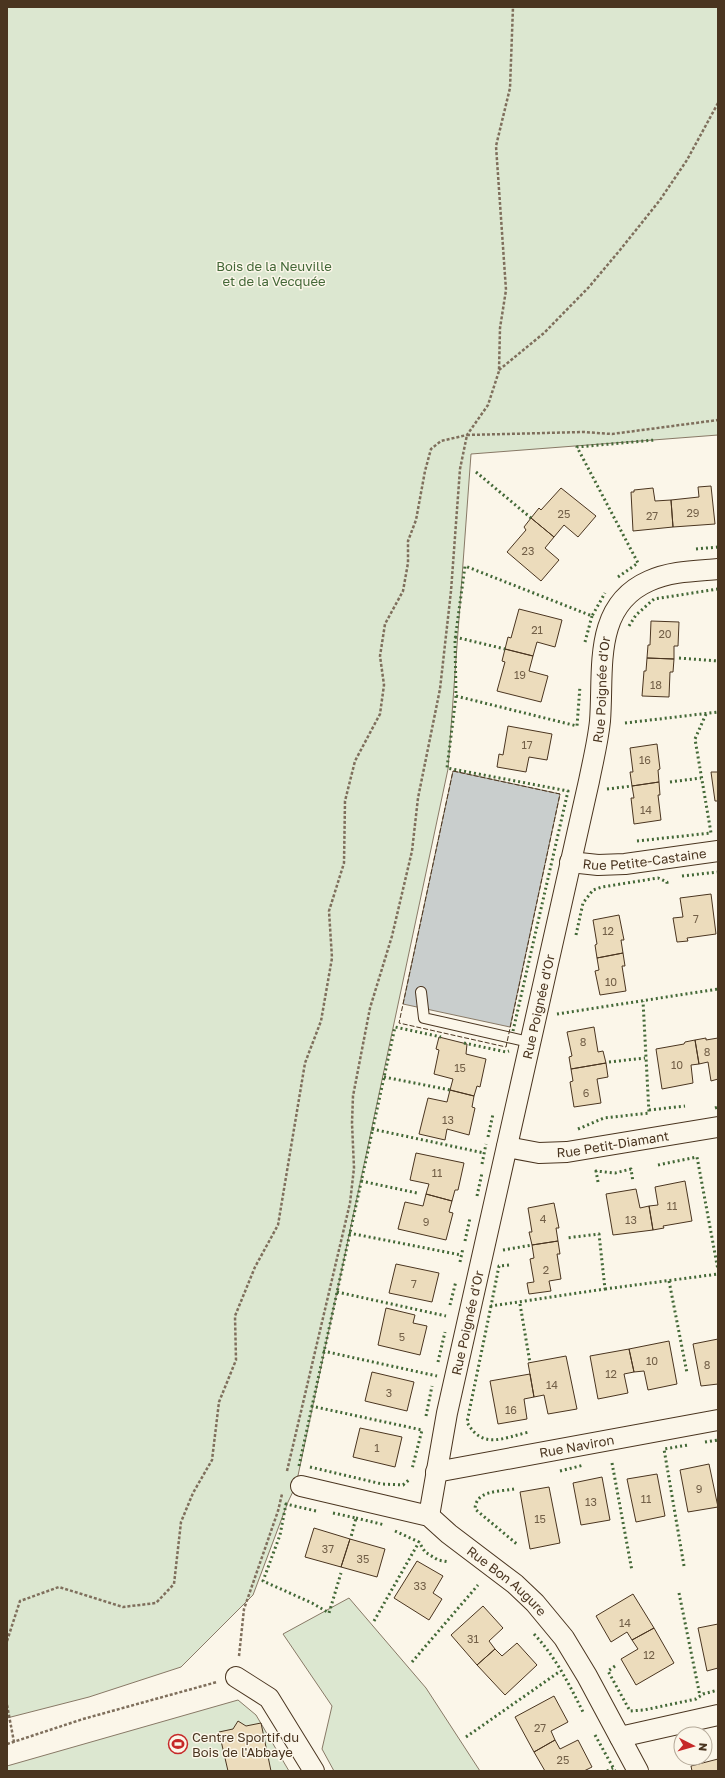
<svg xmlns="http://www.w3.org/2000/svg" width="725" height="1778" font-family="'Golos Text',sans-serif">
<style>
.green{fill:#dce7d0;stroke:#887966}
.water{fill:#c9cecd;stroke:#887966}
.building{fill:#ecdcbc;stroke:#4a3520}
.lines{fill:none;stroke-linecap:round;stroke-linejoin:round}
.lane-casing{stroke:#4a3520;stroke-width:12}
.street-casing{stroke:#4a3520;stroke-width:22}
.path{stroke:#7f6f5c;stroke-width:2.5;stroke-dasharray:3 2;stroke-linecap:butt}
.lane{stroke:#fbf6e9;stroke-width:10}
.street{stroke:#fbf6e9;stroke-width:20}
.hedge{stroke:#436837;stroke-width:3;stroke-dasharray:2 3;stroke-linecap:butt}
.fence{stroke:#4a3520;stroke-width:1;stroke-dasharray:5 2;stroke-linecap:butt}
.labels{text-anchor:middle;dominant-baseline:central;stroke-width:3;stroke-linejoin:round;paint-order:stroke}
.number-label{font-size:11px;fill:#725f47}
.park-label{font-size:13px;fill:#436837;stroke:#fbf6e9}
.street-label{font-size:13px;fill:#4a3520;stroke:#fbf6e9}
.poi-label{font-size:13px;fill:#4a3520;stroke:#fbf6e9;text-anchor:start}
</style>
<rect width="100%" height="100%" fill="#fbf6e9"/>
<!-- green -->
<path class="green" d="M7,7H718V435L471,454L448,769L296,1485L288,1502L253,1595L181,1667L89,1697L7,1718Z
M349,1598L426,1688L480,1771H334L322,1749L332,1706L283,1634Z
M238,1700L256,1715L289,1771H7V1766Z"/>
<!-- water -->
<path class="water" d="M453,771L560,794L510,1027L403,1004Z"/>
<!-- building -->
<path class="building" d="M711,486L715,524L673,527L671,500L699,497L698,487Z
M561,488L596,516L578,537L564,525L554,537L531,518L539,508L541,510Z
M653,488L655,501L671,500L673,527L633,531L631,492H634V490Z
M531,518L554,537L545,548L559,560L541,581L507,552L526,530L524,527Z
M519,609L562,620L555,647L537,642L533,656L505,649L508,637L511,638Z
M651,621L679,622L678,646H674V659L647,658L648,645H650Z
M505,649L533,656L529,671L548,676L541,702L497,691L505,662L502,661Z
M647,658L674,659L673,672H670L669,697L642,696L644,671H646Z
M508,726L552,734L547,760L529,757L526,772L497,767L499,754L503,755Z
M657,744L660,769L658,770L659,782L632,786L630,772H633L630,748Z
M711,772H718V801H715Z
M659,782L660,795H658L661,820L634,824L631,798H634L632,786Z
M711,894L716,934L687,938L688,941L677,942L673,918L683,917L680,898Z
M619,915L624,940H621L623,953L597,958L595,945L597,944L593,920Z
M623,953L625,966H622L626,991L600,995L595,971L599,970L597,958Z
M594,1027L598,1052L603,1051L606,1063L571,1069L569,1057L572,1056L567,1032Z
M439,1037L467,1044L466,1054L486,1059L480,1087L477,1086L474,1096L450,1090L453,1079L434,1074L439,1050L436,1049Z
M706,1038V1040L718,1038V1079L711,1081L708,1062L699,1064L695,1040Z
M695,1040L699,1064L691,1065L693,1083L662,1089L656,1049L684,1044L685,1042Z
M606,1063L608,1077L597,1079L601,1103L574,1107L570,1082L573,1081L571,1069Z
M450,1090L474,1096L472,1107L475,1108L469,1135L447,1129L445,1140L419,1134L428,1098L447,1102Z
M416,1153L464,1163L458,1190H455L452,1201L426,1194L429,1184L410,1180Z
M685,1181L692,1221L663,1226L664,1228L653,1230L649,1206L658,1205L655,1187Z
M636,1189L640,1208L649,1206L653,1230L613,1235L606,1194Z
M426,1194L452,1201L449,1212L453,1213L446,1240L398,1229L405,1202L423,1206Z
M554,1203L559,1228H556L558,1241L532,1245L529,1232H532L528,1208Z
M558,1241L560,1254H557L561,1279L549,1281L551,1291L529,1294L527,1283L534,1282L530,1259L534,1258L532,1245Z
M396,1264L439,1273L432,1302L389,1293Z
M386,1308L415,1315L413,1323L427,1326L420,1355L378,1345Z
M718,1339V1384L701,1386L693,1344Z
M669,1341L677,1384L648,1390L644,1371L634,1372L629,1349Z
M629,1349L634,1372L624,1374L628,1393L598,1399L590,1356Z
M566,1356L577,1409L548,1414L544,1395L534,1397L528,1363Z
M372,1372L414,1382L407,1411L365,1401Z
M530,1374L534,1397L524,1399L527,1419L498,1424L490,1381Z
M360,1428L402,1437L395,1467L353,1457Z
M709,1464L718,1507L688,1512L680,1470Z
M657,1474L665,1516L636,1522L627,1479Z
M602,1477L610,1520L581,1525L573,1483Z
M549,1487L560,1543L530,1549L520,1492Z
M314,1528L350,1539L341,1567L305,1557Z
M350,1539L385,1549L377,1577L341,1567Z
M417,1561L443,1576L433,1593L442,1599L429,1620L394,1598Z
M633,1594L654,1628L632,1640L627,1632L611,1642L596,1616Z
M483,1606L503,1628L489,1641L495,1649L477,1665L451,1635Z
M718,1624V1668L707,1671L698,1628Z
M654,1628L674,1663L636,1685L621,1659L638,1649L632,1640Z
M517,1643L537,1665L505,1695L477,1665L495,1649L502,1656Z
M554,1696L568,1722L551,1731L555,1740L534,1752L515,1717Z
M238,1721L246,1726L261,1723L271,1771H228L219,1732L233,1729Z
M555,1740L560,1749L578,1740L592,1767L584,1771H545L534,1752Z
M718,1759V1771H692L691,1766Z"/>
<g class="lines">
<defs>
<path id="lane" d="M421,992L424,1018L529,1042"/>
<g id="street">
<path id="s1" d="M570,862L598,865L625,864L718,851"/>
<path id="s2" d="M507,1147L539,1153L567,1152L718,1127"/>
<path id="s3" d="M436,1472L718,1420"/>
<path id="s4" d="M301,1486L429,1516L449,1534L515,1584L535,1603L564,1638L587,1676L638,1771"/>
<path id="s5" d="M429,1516L447,1413L589,781C593,761 598,741 600,721C604,671 592,606 649,581C671,571 695,571 718,569"/>
<path d="M236,1677L269,1698L314,1771"/>
<path d="M620,1737L718,1715"/>
</g>
</defs>
<!-- lane casing -->
<use href="#lane" class="lane-casing"/>
<!-- street casing -->
<use href="#street" class="street-casing"/>
<!-- path -->
<path class="path" d="M499,370L544,333L589,287L620,250L660,200L687,160L718,103
M287,1471L350,1203L354,1168L352,1123L353,1096L370,1008L392,936L412,851L418,798L440,689L451,591L460,469L467,435L584,432L612,434L718,420
M7,1641L20,1601L59,1587L123,1607L156,1603L174,1584L181,1522L193,1493L212,1460L219,1402L236,1360L235,1316L255,1267L278,1225L305,1063L321,1021L332,958L329,911L344,863L345,801L355,761L380,714L384,685L380,656L385,624L403,591L408,563V541L416,520L425,471L431,449L441,441L467,435L488,405L499,371L500,328L506,290L496,146L510,88L513,7
M239,1656L244,1609L278,1511L282,1494
M7,1705L14,1742
M7,1744L83,1719L217,1682"/>
<!-- lane -->
<use href="#lane" class="lane"/>
<!-- street -->
<use href="#street" class="street"/>
<!-- hedge -->
<path class="hedge" d="M476,472L531,518
M696,549L718,547
M618,577L638,563L577,447L655,440
M629,626L636,615L654,599L718,589
M455,637L505,649
M585,642L592,616
M679,658L718,661
M456,696L577,726L580,686
M625,723L718,712
M670,782L701,778
M607,789L632,786
M637,841L711,833L695,739L706,714
M682,876L718,872
M576,935L583,903L593,890L602,887L658,878L667,882V886
M557,1014L718,989
M513,1031L568,791L447,768L456,696L455,640L465,566L592,616L605,593
M464,1043L506,1052L509,1051
M609,1062L645,1058
M384,1077L450,1090
M715,1108L718,1107
M649,1110L685,1106
M372,1129L484,1153
M578,1129L604,1118L649,1113L643,1001
M488,1137L493,1114
M482,1164L486,1144
M658,1165L697,1157L718,1270
M361,1181L417,1193
M598,1182L596,1171L615,1173L631,1169L633,1182
M477,1196L482,1173
M349,1233L461,1255
M465,1241L470,1218
M503,1250L532,1245
M460,1262L463,1248
M509,1265L499,1266L491,1306L605,1289L599,1234L566,1238
M669,1281L687,1373
M605,1289L718,1274
M337,1292L446,1316
M520,1304L530,1363
M450,1305L456,1281
M491,1306L467,1422C482,1450 503,1438 529,1432
M323,1351L437,1376
M438,1362L445,1332
M311,1406L422,1430L412,1469
M426,1416L432,1386
M705,1442L718,1440
M612,1463L632,1571
M299,1466L395,1027L441,1037
M310,1467L382,1484L403,1485L410,1479
M560,1471L584,1465
M514,1489C498,1492 476,1490 475,1509L518,1545
M316,1511L286,1504L280,1535L263,1581L312,1603L329,1613L341,1573
M333,1513L356,1518L351,1537
M356,1518L385,1525
M395,1531L419,1542L425,1552L438,1560L449,1562
M684,1566L664,1449L688,1445
M679,1593L700,1696
M374,1621L419,1542
M534,1634C555,1656 569,1684 583,1712
M412,1662L478,1585
M615,1666L608,1671L630,1711L644,1710L696,1699L703,1694L718,1690
M595,1735L615,1771
M466,1737L559,1672
M607,1771L613,1768"/>
<!-- fence -->
<path class="fence" d="M453,771L560,794L506,1047L399,1023Z"/>
</g>
<!-- icons -->
<defs>
<symbol id="stadium-ring" viewBox="-11 -11 22 22"><circle r="9.5" fill="#fbf6e9" stroke="#c62828" stroke-width="1.5"/><path d="M0-5a6.5 5 0 1 0 0 10a6.5 5 0 1 0 0-10ZM-3.5-1.8h7v3.6h-7Z" fill="#c62828"/></symbol>
</defs>
<g fill-rule="evenodd">
<use href="#stadium-ring" x="167" y="1733" width="22" height="22"/>
</g>
<g class="labels">
<!-- number labels -->
<g class="number-label">
<text x="693" y="512">29</text>
<text x="564" y="513">25</text>
<text x="652" y="515">27</text>
<text x="528" y="550">23</text>
<text x="537" y="629">21</text>
<text x="665" y="633">20</text>
<text x="520" y="674">19</text>
<text x="656" y="684">18</text>
<text x="527" y="744">17</text>
<text x="645" y="759">16</text>
<text x="646" y="809">14</text>
<text x="696" y="918">7</text>
<text x="608" y="930">12</text>
<text x="611" y="981">10</text>
<text x="583" y="1041">8</text>
<text x="707" y="1051">8</text>
<text x="677" y="1064">10</text>
<text x="460" y="1067">15</text>
<text x="586" y="1092">6</text>
<text x="448" y="1119">13</text>
<text x="437" y="1172">11</text>
<text x="672" y="1205">11</text>
<text x="543" y="1218">4</text>
<text x="631" y="1219">13</text>
<text x="426" y="1221">9</text>
<text x="546" y="1269">2</text>
<text x="414" y="1283">7</text>
<text x="402" y="1336">5</text>
<text x="652" y="1360">10</text>
<text x="707" y="1364">8</text>
<text x="611" y="1373">12</text>
<text x="552" y="1384">14</text>
<text x="389" y="1392">3</text>
<text x="511" y="1409">16</text>
<text x="377" y="1447">1</text>
<text x="699" y="1488">9</text>
<text x="646" y="1498">11</text>
<text x="591" y="1501">13</text>
<text x="540" y="1518">15</text>
<text x="328" y="1548">37</text>
<text x="363" y="1558">35</text>
<text x="420" y="1585">33</text>
<text x="625" y="1622">14</text>
<text x="473" y="1638">31</text>
<text x="649" y="1654">12</text>
<text x="540" y="1727">27</text>
<text x="563" y="1759">25</text>
</g>
<!-- park labels -->
<g class="park-label">
<text x="274" y="266">Bois de la Neuville<tspan x="274" dy="15">et de la Vecquée</tspan></text>
</g>
<!-- street labels -->
<g class="street-label">
<text stroke="none"><textPath href="#s5" startOffset="845">Rue Poignée d'Or</textPath></text>
<text stroke="none"><textPath href="#s1" startOffset="75">Rue Petite-Castaine</textPath></text>
<text stroke="none"><textPath href="#s5" startOffset="521">Rue Poignée d'Or</textPath></text>
<text stroke="none"><textPath href="#s2" startOffset="107">Rue Petit-Diamant</textPath></text>
<text stroke="none"><textPath href="#s5" startOffset="197">Rue Poignée d'Or</textPath></text>
<text stroke="none"><textPath href="#s3" startOffset="143">Rue Naviron</textPath></text>
<text stroke="none"><textPath href="#s4" startOffset="233">Rue Bon Augure</textPath></text>
</g>
<!-- poi labels -->
<g class="poi-label">
<text x="192" y="1737">Centre Sportif du<tspan x="192" dy="15">Bois de l'Abbaye</tspan></text>
</g>
</g>
<!-- border -->
<rect width="725" height="1778" fill="none" stroke="#4a3520" stroke-width="16"/>
<!-- north arrow -->
<g transform="translate(693 1746) rotate(96)"><circle r="19" fill="#fbf6e9" stroke="#b4a999"/>
<path d="M0-3L7 15L0 10L-7 15Z" fill="#c62828"/>
<text y="-6" font-size="11" font-weight="bold" text-anchor="middle" fill="#4a3520">N</text>
</g>
</svg>
